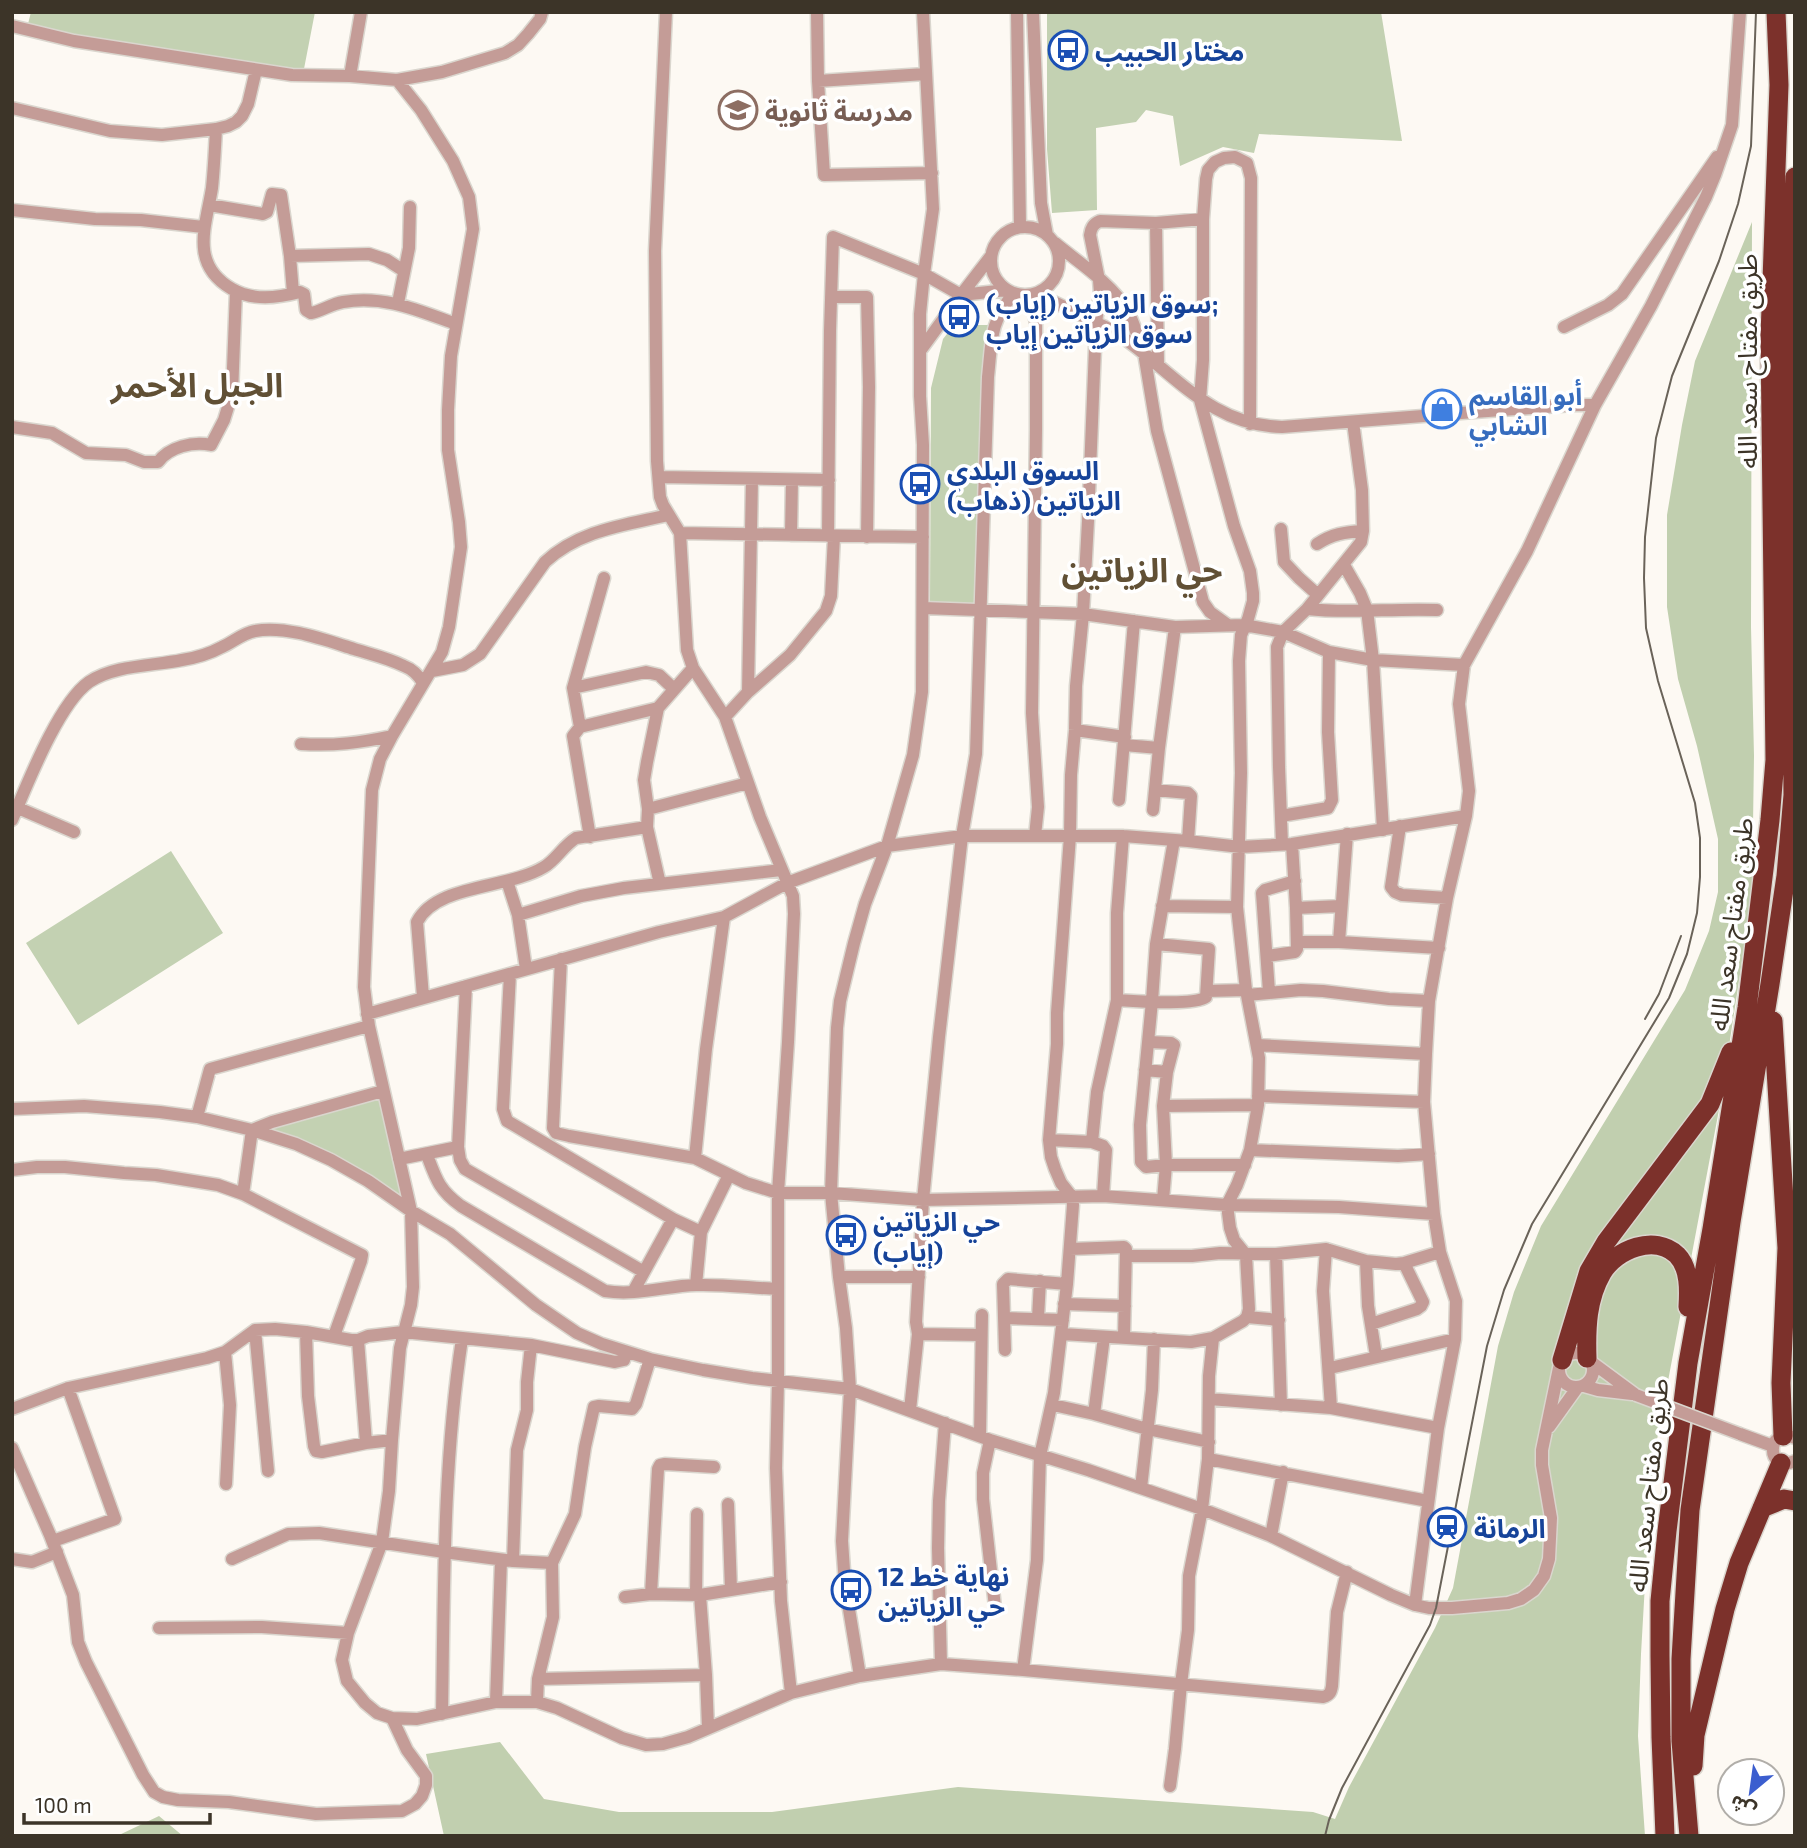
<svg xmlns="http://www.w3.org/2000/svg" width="1807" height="1848" font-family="'Exo 2','Noto Sans Arabic',sans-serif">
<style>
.green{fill:#c3d1b2}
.forest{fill:#c1cfaf}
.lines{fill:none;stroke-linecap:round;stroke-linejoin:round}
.minor-casing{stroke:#dad6ce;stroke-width:15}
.highway-casing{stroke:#dad6ce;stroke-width:22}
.minor{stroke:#c49c97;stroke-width:12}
.highway{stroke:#7c312b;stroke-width:19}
.tram{stroke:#6a6359;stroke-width:2}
.minor-bridge-casing{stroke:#dad6ce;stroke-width:15;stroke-linecap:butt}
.minor-bridge{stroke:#c49c97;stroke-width:12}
.labels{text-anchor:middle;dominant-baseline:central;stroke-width:7;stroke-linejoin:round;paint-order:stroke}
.transit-label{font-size:26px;font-weight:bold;fill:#164399;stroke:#fff;text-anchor:start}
.education-label{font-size:26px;font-weight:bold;fill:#785e54;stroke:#fff;text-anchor:start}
.street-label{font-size:26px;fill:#3c3428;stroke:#fff}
.shop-label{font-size:26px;font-weight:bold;fill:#366cbe;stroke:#fff;text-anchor:start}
.district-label{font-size:33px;font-weight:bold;fill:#615035;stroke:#fff}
</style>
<rect width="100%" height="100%" fill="#fdf9f3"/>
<!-- green -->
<path class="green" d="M31,12H315L303,74L27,28Z
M1047,12H1381L1402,141L1259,134L1254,153L1223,147L1180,166L1173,116L1146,110L1136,122L1096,128L1097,210L1052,213L1047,149Z
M954,325H988L979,608L930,605L931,388L943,339Z
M171,851L223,933L78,1025L26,943Z
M380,1097L404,1198L333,1156L263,1131Z"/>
<!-- forest -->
<path class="forest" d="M1752,222L1751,627L1754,756L1752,895L1721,1099L1656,1445L1650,1496L1641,1654L1638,1736L1645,1836H444L426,1754L500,1742L544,1799L619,1812H772L958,1787L1313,1812L1335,1819L1349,1787L1435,1628L1453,1588L1498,1346L1514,1292L1541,1226L1685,990L1709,931L1718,892V839L1697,746L1678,679L1667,607V515L1682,425L1695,361Z
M159,1816L183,1836H117Z"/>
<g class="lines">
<defs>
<path id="minor" d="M666,12L655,251L657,461L660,497L663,505L680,533L687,650L693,668L725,717L760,817L793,896L794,914L788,1042L778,1193V1381L776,1468L781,1601L791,1693
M817,12L818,81L824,175L932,173
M1017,12L1020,227
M1033,12L1041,203L1047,235
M12,26L74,41L292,75L350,76L397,80L442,72L505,53L518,45L528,34L540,19L542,12
M350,76L361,12
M397,80L421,110L453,161L469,197L473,229L451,356L448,410V450L459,522L461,547L449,627L442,652L392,736L380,759L372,790L364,987L369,1026L411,1211L413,1287L411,1305L400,1348L392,1440L389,1491L382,1542L348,1633L342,1660L347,1681L365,1703L377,1713L392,1718L417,1719L496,1702H537L557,1708L622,1738L646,1745L663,1744L688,1737L791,1693L860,1676L941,1664L1023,1670L1323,1697C1330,1695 1331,1692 1332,1686L1337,1612L1347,1572
M818,81L925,74
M12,108L110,131L162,135L216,129L228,126L236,122L242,116L248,104L256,70
M216,129C215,149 214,169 212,188C206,226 189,264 232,289C253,301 277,298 300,292L304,294L306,310L311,313C322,311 331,304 343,302C384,295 417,310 456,324
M209,205L263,214L267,212L272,194L281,195L290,256L293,293
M12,210L95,219L141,220L203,227
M1156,223L1158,364
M991 261a34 34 0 1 1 68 0a34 34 0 1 1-68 0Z
M1055,243C1078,262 1112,284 1127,310C1134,322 1138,337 1142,351
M290,256L369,254L387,260L404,271
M1037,294C1056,303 1075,312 1095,322C1102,326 1111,329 1118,334C1174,372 1209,425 1282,427L1474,412L1573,405H1595
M1031,295L1036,324V430L1032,713L1038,807L1035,836
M831,297H867L869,387L867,537
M398,303L409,248L410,207
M1564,327L1608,305L1622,294L1717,157
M920,351L961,295L991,256
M1144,353L1157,431L1203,602L1210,612L1228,625
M12,427L52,433L86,453L126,455L144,462H158C169,447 193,441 211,445L224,420L232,394L236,291
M659,477L829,480
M1281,529L1284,562L1299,578L1318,595
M680,533L923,537
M791,535L792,480
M828,536L830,331L833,237L924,274L961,295L1007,290
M1317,544C1332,534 1345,532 1363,531
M1344,565L1360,593L1367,610L1373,660L1383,830
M923,608L1083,614L1175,627L1244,625L1283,632L1329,652L1373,660L1464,665
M1307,609C1350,614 1393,608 1437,610
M432,671L463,665L480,654L545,562C579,530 625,525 668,515
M573,688L646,672L659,675L674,689
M748,692L752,479
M725,717L748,692L790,655L826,611L831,596L834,536
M580,727L573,688L604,578
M1075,730L1125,737
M301,744C334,746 359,743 392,736
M1124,745L1159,748
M1155,790L1188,793L1191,796L1188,841
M1119,800L1134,621
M18,808L74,832
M648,809L748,783
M1153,810L1159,748L1175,627
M1281,816L1328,808L1332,800L1328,732L1329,652
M12,820C27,785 58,704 89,682C114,665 153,666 182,660C195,658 209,654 222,647C233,642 243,633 255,631C285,625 325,640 354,649C370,654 388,658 404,666C412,669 419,676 423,683
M1400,826L1391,887L1395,892L1402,895L1447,898
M590,837L573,736L580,727L658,708
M1174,840L1156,944L1152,1001L1140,1125L1141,1162L1146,1167L1166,1165H1245
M1282,844L1279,767L1277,647L1283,632L1307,609L1361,542L1363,531L1362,490L1353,422
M507,881L518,915L526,969
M660,884L647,827L648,809L644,780L647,762L658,708L693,668
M1162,906L1237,907
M1296,908L1341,906
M518,915L581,896L624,888L781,870
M1297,942H1339L1439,948
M1339,942L1347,834
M1267,956L1295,952L1297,949L1296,908L1292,844
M561,959L553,1128L556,1133L569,1136L695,1158L746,1183L778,1193H831L923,1200L1103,1196L1227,1205L1339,1207L1434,1214L1440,1252L1456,1301L1455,1339L1438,1428L1415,1605
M510,974L503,1109L507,1121L673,1219L701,1232
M466,986L458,1147L460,1160L465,1169L644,1272
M1207,991L1246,990
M1269,992L1262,893L1265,890L1295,881
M1247,995L1301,990L1323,991L1389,999L1429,1001
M423,997L417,922C436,884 508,889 544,867C556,860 563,846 576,838L647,827
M1117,1000C1135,1001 1194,1006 1206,997L1209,949L1156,944
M367,1014L659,932L724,917L787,883L887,846L962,836H1123L1188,841L1240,847L1292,844L1466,816
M1149,1042L1171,1043L1174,1045L1167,1072
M1257,1045L1426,1054
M1145,1070L1167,1072L1163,1106L1166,1165L1163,1200
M1258,1096L1424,1102
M1163,1106L1258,1105
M12,1109L84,1106L160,1112L197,1117L252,1130L296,1144L331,1160L368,1181L411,1211L450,1234L536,1305L577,1333L602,1344L650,1359L703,1370L752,1378L850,1389L990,1440L1088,1470L1202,1509L1271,1536L1391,1595L1415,1605L1429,1608H1452L1508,1603L1521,1599L1534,1590L1544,1576L1549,1559L1551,1518L1542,1465V1450L1559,1368
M197,1117L210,1069L369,1026
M1049,1140L1092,1142L1103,1146L1106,1150L1103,1196
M1092,1142L1097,1092L1117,1000V913L1123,836
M1250,1150L1398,1156L1429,1154
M427,1155C436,1179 439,1190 461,1206L605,1291C636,1296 666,1286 696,1285C723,1284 751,1288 778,1289
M695,1158L706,1049L724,917
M399,1159L458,1147
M12,1170L37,1167H65L124,1173L156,1175L218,1185L243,1194L358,1253L362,1255L361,1261L334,1336
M243,1194L252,1130L272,1122L383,1091
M1434,1214L1424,1102L1426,1054L1429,1001L1447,898L1466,816L1469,791L1459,704L1464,665L1527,551L1595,405L1651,306L1706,197L1715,175L1732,125L1740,12
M1070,1249L1124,1247L1126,1249L1124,1337
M1326,1249L1323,1291L1331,1408
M1276,1254L1281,1405
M1127,1256H1192L1220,1253L1276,1254L1326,1249L1366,1261L1396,1264L1404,1263L1440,1252
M1366,1261L1368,1306L1376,1356
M839,1277H919
M696,1285L701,1232L729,1175
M633,1292L673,1219
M1064,1304L1125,1306
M1247,1317L1279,1320
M1004,1318L1063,1320
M1038,1318L1040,1281
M1371,1324L1417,1309L1421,1306L1423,1302L1404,1263
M255,1330L268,1471
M306,1332L308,1396L314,1446L316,1451L322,1452L366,1443L392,1440
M918,1334L981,1335
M1062,1334L1191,1342L1213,1338
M358,1340L366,1443
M1005,1350L1003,1284L1008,1279L1067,1284
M225,1352L230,1405L226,1484
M1559 1370a17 17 0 1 1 34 0a17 17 0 1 1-34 0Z
M1590,1361L1636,1395
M1330,1368L1455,1339
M1584,1386L1598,1390L1632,1394
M1209,1399L1331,1408L1438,1428
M1053,1405L1094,1414L1147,1429L1209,1442
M12,1409L68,1388L207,1358L225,1352L255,1330L275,1329L306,1332L351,1340H358L368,1336L403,1332L531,1345L615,1362L624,1360L626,1353
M910,1410L918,1334L916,1322L923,1200L939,1037L962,836L976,754L988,377C992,341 989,323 1014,293
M1094,1414L1104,1337
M1549,1427L1577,1388
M1740,1434L1773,1446
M980,1436L982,1315
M1795,1438C1765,1426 1766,1474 1795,1461
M990,1440L983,1473V1499L995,1607
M12,1448L50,1535L73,1595L78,1642L86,1662L143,1775L154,1792L163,1797L178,1800L229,1802L316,1814L402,1811L415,1804L422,1796L426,1785V1776L407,1750L392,1718
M1208,1459L1428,1501
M1141,1488L1152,1390L1154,1339
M728,1504L731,1590
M1271,1536L1283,1472
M53,1541L115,1519L68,1388
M12,1559L32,1562L57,1552
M232,1559L288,1534L319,1533L444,1552L513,1561L552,1563L553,1617L538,1679L537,1702
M513,1561L517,1450L527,1410V1382L531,1345
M552,1563L575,1514L585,1447L594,1407L599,1406L632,1409L636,1404L650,1359
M651,1594L658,1469L660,1465L665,1464L714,1467
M696,1595L697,1514
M700,1595L706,1675
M625,1597L651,1594L700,1595L781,1582
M159,1628L262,1627L348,1633
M941,1664L938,1548L939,1501L945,1423
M1023,1670L1037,1560L1040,1456L1054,1393L1067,1284L1073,1205L1072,1197L1061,1183L1055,1169L1051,1157L1049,1140L1057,1044V1013L1070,836L1071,775L1075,730L1076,686L1083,614L1088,521L1096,323L1100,293L1099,280L1090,235C1091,228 1093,224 1100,221L1156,223L1203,219
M860,1676L845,1585L842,1541L850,1389L846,1328L839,1277L831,1193L837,1028L840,1001L854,943L865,904L887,846L913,755L922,692L923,445L920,396V314L924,274L933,209L923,12
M538,1679L706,1675L708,1728
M496,1702L501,1560
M442,1714C444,1589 443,1463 462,1339
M1170,1786L1175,1749L1181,1684L1188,1630L1189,1576L1202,1509L1208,1459L1209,1376L1213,1338L1243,1321L1247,1317L1249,1309L1246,1255L1234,1240L1230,1228L1227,1205L1237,1185L1250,1150L1258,1105L1259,1058L1246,990L1237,907L1241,773L1239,661L1241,635L1248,619L1253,601V593L1250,571L1234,526L1200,400L1203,360V219L1206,179L1208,170L1215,162L1224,158L1235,157L1247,163L1251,178L1250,424"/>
<path id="highway" d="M1773,1021L1787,1248L1781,1383L1783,1436
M1587,1358C1586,1328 1587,1299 1602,1273C1616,1249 1655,1234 1677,1255C1690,1268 1689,1291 1688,1307
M1562,1360L1589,1271L1606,1242L1710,1104L1731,1052
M1762,1508L1784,1499L1795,1501
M1693,1766L1695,1735L1725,1609L1739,1563L1781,1463
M1665,1836L1661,1737L1660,1656V1601L1667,1531L1688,1363L1712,1229L1747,1008L1770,820L1775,760L1770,336L1779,85L1776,12
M1689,1836L1681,1741V1659L1690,1510L1731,1222L1770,984L1786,876L1793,795L1791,540L1787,399L1789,259L1795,177"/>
</defs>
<!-- minor casing -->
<use href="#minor" class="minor-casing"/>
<!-- highway casing -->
<use href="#highway" class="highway-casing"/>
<!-- minor -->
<use href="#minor" class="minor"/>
<!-- highway -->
<use href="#highway" class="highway"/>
<!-- tram -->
<path class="tram" d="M1645,1019L1659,994L1681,936
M1325,1836L1329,1820L1342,1788L1430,1625L1436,1608L1487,1346L1504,1290L1532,1224L1669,998L1687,954L1697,913L1700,877V838L1695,803L1658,681L1646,628L1644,578L1645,537L1656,438L1672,376L1719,261L1738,204L1751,146L1756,12"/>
<defs>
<path id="minor-bridge" d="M1636,1395L1740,1434"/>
</defs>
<!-- minor-bridge casing -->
<use href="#minor-bridge" class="minor-bridge-casing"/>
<!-- minor-bridge -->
<use href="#minor-bridge" class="minor-bridge"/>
</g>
<!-- icons -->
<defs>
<symbol id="bus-ring" viewBox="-11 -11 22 22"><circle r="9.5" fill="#fff" stroke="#1a4fb4" stroke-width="1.5"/><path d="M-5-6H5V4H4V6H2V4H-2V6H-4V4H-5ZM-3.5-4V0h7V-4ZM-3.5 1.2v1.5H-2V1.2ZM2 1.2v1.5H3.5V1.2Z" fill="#1a4fb4"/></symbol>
<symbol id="school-ring" viewBox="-11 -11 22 22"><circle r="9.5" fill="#fff" stroke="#8d6e63" stroke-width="1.5"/><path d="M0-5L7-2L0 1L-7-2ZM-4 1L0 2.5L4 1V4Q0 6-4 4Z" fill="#8d6e63"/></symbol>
<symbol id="shop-ring" viewBox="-11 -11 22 22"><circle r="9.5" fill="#fff" stroke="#3f7fe0" stroke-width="1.5"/><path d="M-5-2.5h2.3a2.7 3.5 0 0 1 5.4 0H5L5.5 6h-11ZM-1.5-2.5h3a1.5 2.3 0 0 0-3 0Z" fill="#3f7fe0"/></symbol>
<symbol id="station-ring" viewBox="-11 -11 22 22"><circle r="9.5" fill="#fff" stroke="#1a4fb4" stroke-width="1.5"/><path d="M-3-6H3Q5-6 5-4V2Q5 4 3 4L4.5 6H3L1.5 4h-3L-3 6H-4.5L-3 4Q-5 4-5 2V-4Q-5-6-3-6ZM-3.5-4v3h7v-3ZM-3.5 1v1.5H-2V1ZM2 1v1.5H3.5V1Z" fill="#1a4fb4"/></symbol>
</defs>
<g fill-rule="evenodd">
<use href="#bus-ring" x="1046" y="28" width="44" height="44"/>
<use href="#school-ring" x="716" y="88" width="44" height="44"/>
<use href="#bus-ring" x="937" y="295" width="44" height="44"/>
<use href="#shop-ring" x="1420" y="387" width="44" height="44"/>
<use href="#bus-ring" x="898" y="462" width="44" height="44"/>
<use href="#bus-ring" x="824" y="1213" width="44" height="44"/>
<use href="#station-ring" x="1425" y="1505" width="44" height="44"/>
<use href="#bus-ring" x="829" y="1568" width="44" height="44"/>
</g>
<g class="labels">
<!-- transit labels -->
<g class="transit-label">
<text x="1095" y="50">مختار الحبيب</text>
<text x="986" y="302">سوق الزياتين (إياب);<tspan x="986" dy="30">سوق الزياتين إياب</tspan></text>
<text x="947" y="469">السوق البلدي<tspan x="947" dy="30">الزياتين (ذهاب)</tspan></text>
<text x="873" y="1220">حي الزياتين<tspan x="873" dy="30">(إياب)</tspan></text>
<text x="1474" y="1527">الرمانة</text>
<text x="878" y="1575">نهاية خط 12<tspan x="878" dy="30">حي الزياتين</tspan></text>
</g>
<!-- education labels -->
<g class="education-label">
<text x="765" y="110">مدرسة ثانوية</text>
</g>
<!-- street labels -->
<g class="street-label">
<text transform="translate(1746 361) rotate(-90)">طريق مفتاح سعد الله</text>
<text transform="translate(1730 924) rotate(-83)">طريق مفتاح سعد الله</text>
<text transform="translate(1647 1485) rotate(-84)">طريق مفتاح سعد الله</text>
</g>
<!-- shop labels -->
<g class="shop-label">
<text x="1469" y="394">أبو القاسم<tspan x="1469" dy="30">الشابي</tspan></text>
</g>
<!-- district labels -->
<g class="district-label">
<text x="197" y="384">الجبل الأحمر</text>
<text x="1142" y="569">حي الزياتين</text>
</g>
</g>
<!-- border -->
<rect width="1807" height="1848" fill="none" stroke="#3c3428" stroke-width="28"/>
<!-- north arrow -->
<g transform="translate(1751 1792) rotate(209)"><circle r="33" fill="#ffffff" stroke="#b1aea9" stroke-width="2"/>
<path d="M0-5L12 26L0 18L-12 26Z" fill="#3b5ecf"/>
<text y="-10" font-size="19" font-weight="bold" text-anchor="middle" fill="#3c3428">ش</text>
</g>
<!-- scale -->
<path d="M24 1813v10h186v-10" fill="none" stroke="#3c3428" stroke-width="3.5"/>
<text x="35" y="1813" font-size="21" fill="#3c3428" stroke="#ffffff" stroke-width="5" paint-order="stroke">100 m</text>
</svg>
